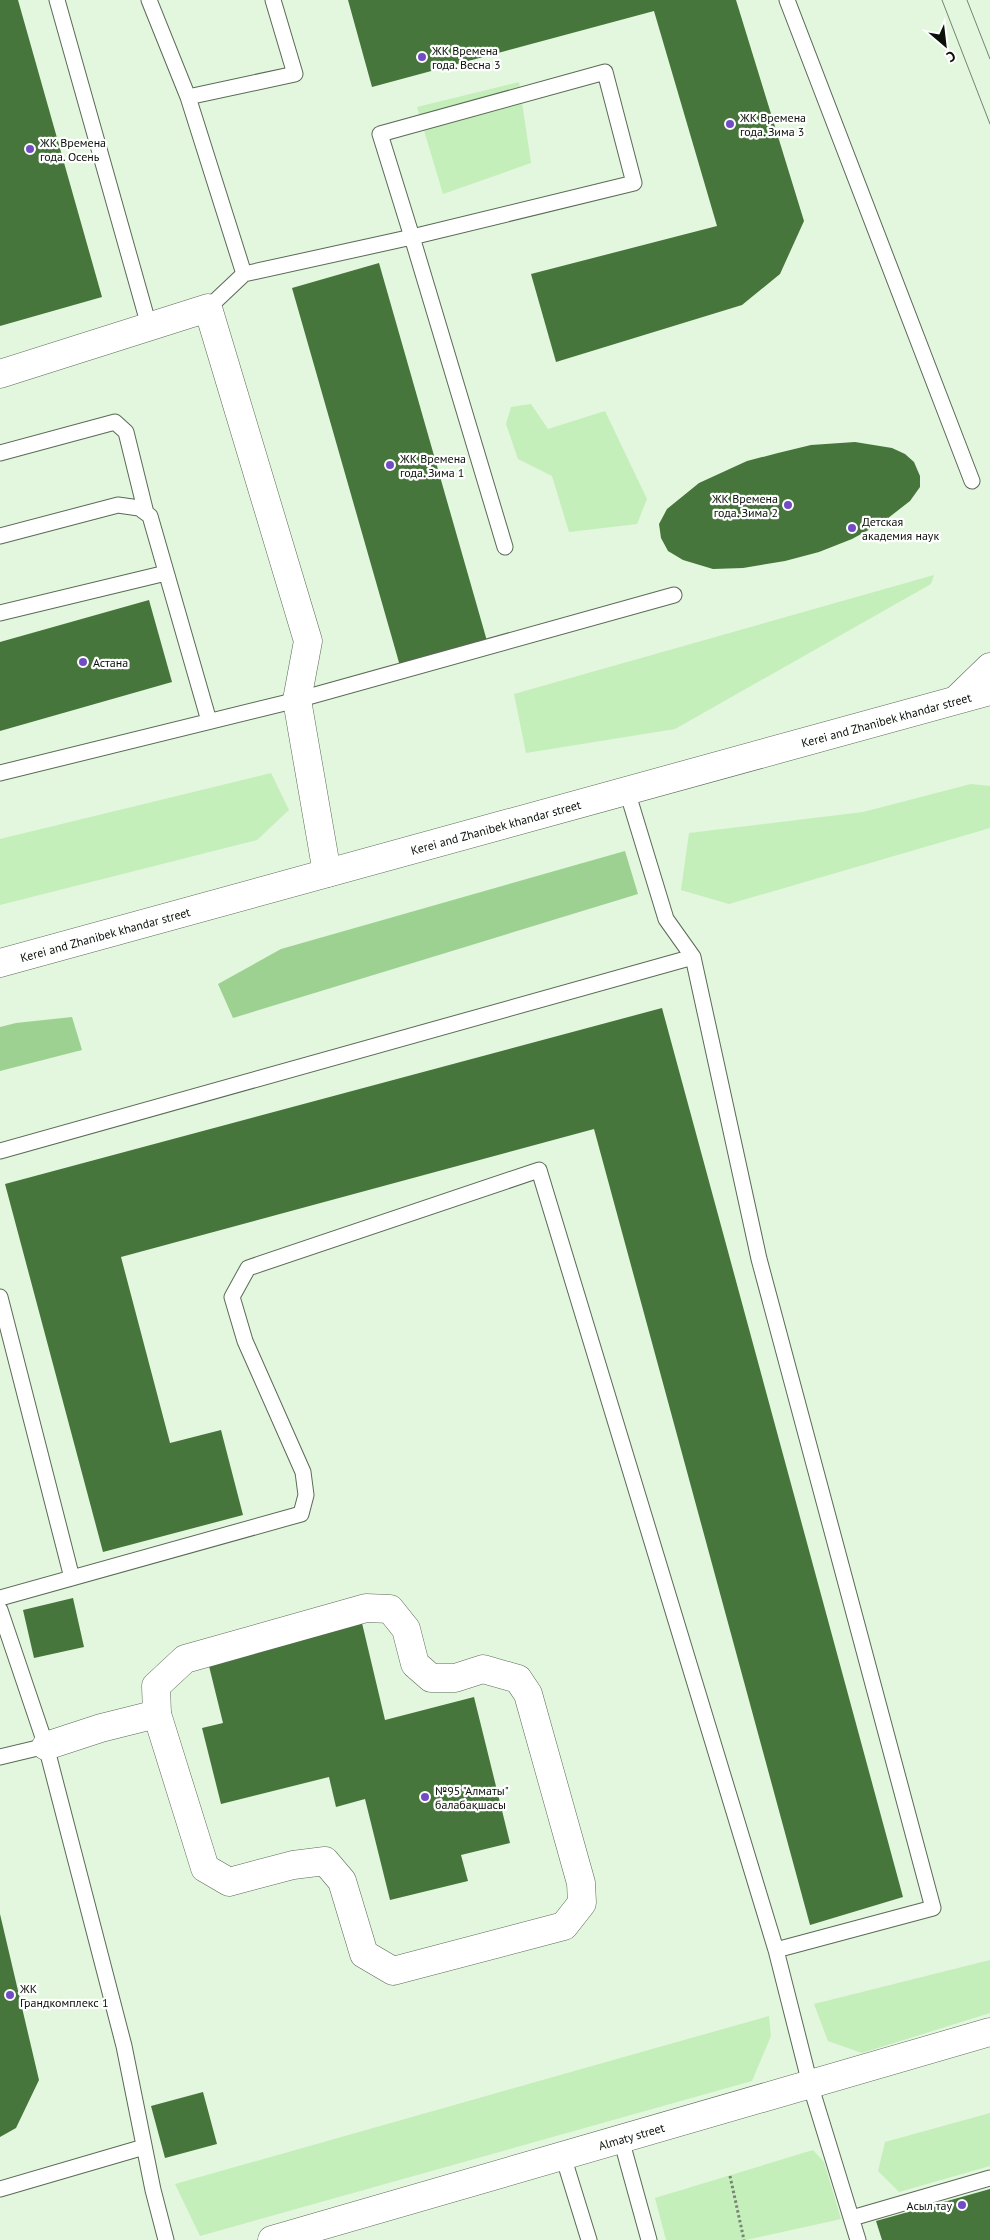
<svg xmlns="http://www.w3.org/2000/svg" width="990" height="2240" font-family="'PT Sans',sans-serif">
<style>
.green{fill:#c4efba}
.forest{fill:#9dd191}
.building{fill:#46763b}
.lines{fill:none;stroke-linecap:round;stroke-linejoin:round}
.lane-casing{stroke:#5a6a56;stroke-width:17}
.street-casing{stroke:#5a6a56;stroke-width:29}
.secondary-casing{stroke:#5a6a56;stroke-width:29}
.path{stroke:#788575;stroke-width:3;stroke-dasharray:2.5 2.5;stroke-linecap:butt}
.lane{stroke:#fff;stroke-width:15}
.street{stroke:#fff;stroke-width:28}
.secondary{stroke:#fff;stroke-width:28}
.tram{stroke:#768373;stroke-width:1}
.poi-dot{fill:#724cc5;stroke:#fff;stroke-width:2}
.labels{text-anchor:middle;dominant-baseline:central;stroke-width:4.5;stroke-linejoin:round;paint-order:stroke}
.poi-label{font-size:12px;fill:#0a1109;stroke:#fff;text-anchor:start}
.street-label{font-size:12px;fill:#0a1109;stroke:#fff}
</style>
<rect width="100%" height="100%" fill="#e3f6de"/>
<!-- green -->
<path class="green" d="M519,82L531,163L443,194L417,107Z
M531,404L548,429L605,411L647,499L637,524L569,532L552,476L518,459L506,424L511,407Z
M934,575L931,584L675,729L526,753L514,694Z
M271,773L289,810L257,840L0,905V839Z
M971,784L990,786V828L729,904L681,890L689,833L863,812Z
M990,1960V2013L862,2053L828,2041L814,2004Z
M769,2016L771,2036L752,2081L200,2236L175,2184Z
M990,2113V2166L899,2192L878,2171L885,2142Z
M813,2150L824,2162L841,2219L746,2240H666L655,2198Z"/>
<!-- forest -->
<path class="forest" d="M625,851L638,894L233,1018L218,984L281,949Z
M72,1017L82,1050L0,1071V1027L16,1023Z"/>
<!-- building -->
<path class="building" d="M0,0H18L102,297L0,326Z
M348,0H736L804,221L780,274L742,305L556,362L531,274L717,226L654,11L372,87Z
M379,263L487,641L400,666L292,288Z
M855,442L892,448L905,454L914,462L920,476V487L910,501L883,522L852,539L819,552L785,561L743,568L713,569L683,560L668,551L661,538L659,524L667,509L699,483L747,461L778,453L811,445Z
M149,600L172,682L0,731V642Z
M662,1008L903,1897L810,1925L594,1129L121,1257L170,1443L221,1430L243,1515L103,1552L5,1184Z
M73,1598L84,1647L34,1658L23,1610Z
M362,1623L385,1720L474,1697L510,1843L461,1855L468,1881L390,1900L365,1799L336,1807L329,1777L221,1804L202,1728L223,1723L208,1662Z
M0,1914L39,2080L16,2128L0,2137Z
M203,2092L217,2144L165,2158L151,2106Z
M990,2189V2240H882L876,2221Z"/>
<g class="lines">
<defs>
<path id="lane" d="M57,0L149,326
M149,0L188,97
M787,0L972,481
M605,72L634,183L412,237L380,134Z
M244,274L188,97L295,74L273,0
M208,308L244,274L412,237L505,547
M0,453L115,422L126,432L146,513
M0,536L118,505L139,508L150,516L209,721
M0,613L166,573
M0,773L297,700L674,595
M693,957L759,1259L933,1908L776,1950L810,2084L858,2240
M0,1151L693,957L666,919L627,791
M0,1297L72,1578
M0,1598L301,1514L306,1495L303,1472L245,1341L232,1297L248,1268L539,1170L776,1950
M0,1610L46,1746L124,2046L153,2190L166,2240
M0,1757L46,1746
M621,2139L649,2240
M563,2156L589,2240
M0,2189L144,2147
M852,2218L990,2178"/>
<g id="street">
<path d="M0,374L208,308L308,641L297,700L327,873"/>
<path d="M366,1608L390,1609L406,1629L415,1664L431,1678H455L483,1669L518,1679L528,1694L581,1883L582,1903L564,1926L393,1971L364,1954L342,1881L325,1861L293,1865L229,1882L205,1868L157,1714L156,1686L185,1659Z"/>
<path d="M46,1746L101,1728L157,1714"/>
<path id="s1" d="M272,2240L990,2032"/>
</g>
<g id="secondary">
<path d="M958,698L990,667"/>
<path id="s2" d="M0,963L990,691"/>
</g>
</defs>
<!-- lane casing -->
<use href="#lane" class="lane-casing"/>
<!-- street casing -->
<use href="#street" class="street-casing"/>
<!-- secondary casing -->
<use href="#secondary" class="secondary-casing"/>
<!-- path -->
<path class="path" d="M730,2176L744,2240"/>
<!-- lane -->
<use href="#lane" class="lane"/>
<!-- street -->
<use href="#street" class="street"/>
<!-- secondary -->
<use href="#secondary" class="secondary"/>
<!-- tram -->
<path class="tram" d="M942,0L990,124
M967,0L990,59"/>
</g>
<!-- markers -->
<g class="poi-dot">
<circle cx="422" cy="57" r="5"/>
<circle cx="730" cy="124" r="5"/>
<circle cx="30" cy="149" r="5"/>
<circle cx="390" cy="465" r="5"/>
<circle cx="788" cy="505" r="5"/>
<circle cx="852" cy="528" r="5"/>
<circle cx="83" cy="662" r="5"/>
<circle cx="425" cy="1797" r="5"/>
<circle cx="10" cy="1995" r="5"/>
<circle cx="962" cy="2205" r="5"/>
</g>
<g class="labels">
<!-- poi labels -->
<g class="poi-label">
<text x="432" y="50">ЖК Времена<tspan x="432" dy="14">года. Весна 3</tspan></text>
<text x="740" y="117">ЖК Времена<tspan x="740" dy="14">года. Зима 3</tspan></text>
<text x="40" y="142">ЖК Времена<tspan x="40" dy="14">года. Осень</tspan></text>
<text x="400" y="458">ЖК Времена<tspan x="400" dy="14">года. Зима 1</tspan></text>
<text x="778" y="498" text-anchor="end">ЖК Времена<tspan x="778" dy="14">года. Зима 2</tspan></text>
<text x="862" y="521">Детская<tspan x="862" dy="14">академия наук</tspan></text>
<text x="93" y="662">Астана</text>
<text x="435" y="1790">№95 "Алматы"<tspan x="435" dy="14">балабақшасы</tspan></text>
<text x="20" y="1988">ЖК<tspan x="20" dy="14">Грандкомплекс 1</tspan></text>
<text x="952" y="2205" text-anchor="end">Асыл тау</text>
</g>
<!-- street labels -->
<g class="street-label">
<text stroke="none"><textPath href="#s2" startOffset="919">Kerei and Zhanibek khandar street</textPath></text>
<text stroke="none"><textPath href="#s2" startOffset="514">Kerei and Zhanibek khandar street</textPath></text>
<text stroke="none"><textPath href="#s2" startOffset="109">Kerei and Zhanibek khandar street</textPath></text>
<text stroke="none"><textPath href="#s1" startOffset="374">Almaty street</textPath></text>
</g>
</g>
<!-- north arrow -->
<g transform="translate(945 45) rotate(152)" stroke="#ffffff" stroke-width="4" paint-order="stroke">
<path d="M0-4L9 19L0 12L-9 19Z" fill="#0a1109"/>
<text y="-8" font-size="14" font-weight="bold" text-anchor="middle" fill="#0a1109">С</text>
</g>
</svg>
